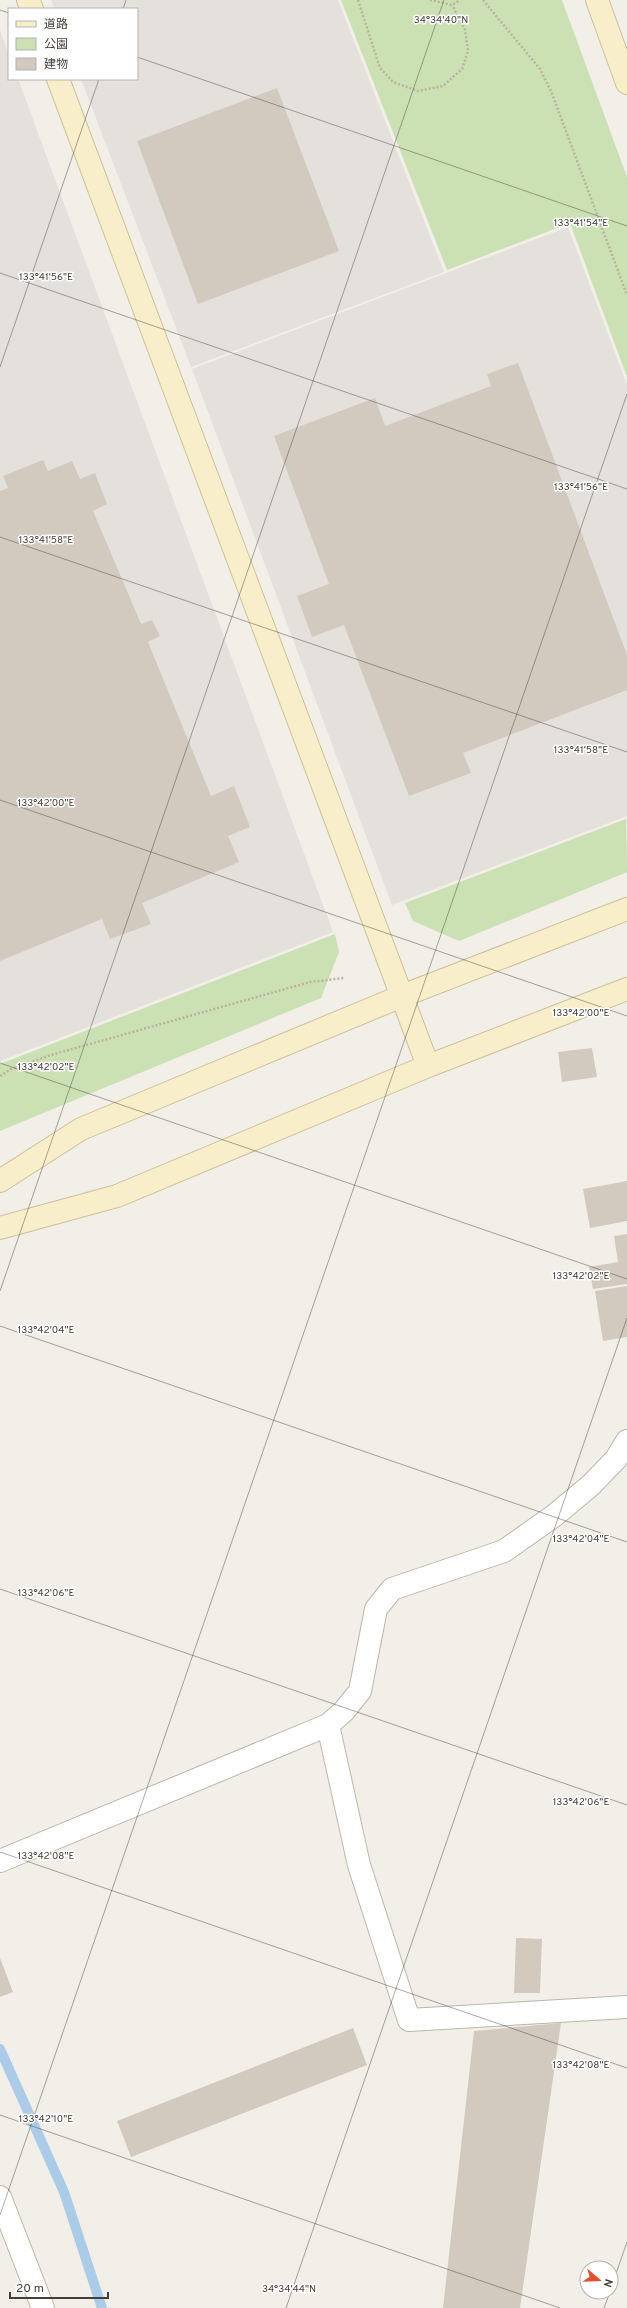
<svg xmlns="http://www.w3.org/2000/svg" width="627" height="2308" font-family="Overpass,'Noto Sans JP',sans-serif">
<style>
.industrial{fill:#e4e0dc}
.green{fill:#cbe1b4}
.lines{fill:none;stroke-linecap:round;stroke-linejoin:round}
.stream{stroke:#aacce8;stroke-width:10}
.building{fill:#d2cabe}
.street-casing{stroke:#bcb6ab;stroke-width:24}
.secondary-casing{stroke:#ccc19b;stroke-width:24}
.path{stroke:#bcb29d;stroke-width:2.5;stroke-dasharray:2 2;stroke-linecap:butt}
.street{stroke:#fff;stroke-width:22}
.secondary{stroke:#f8efca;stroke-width:22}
.ticks{fill:none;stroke:#443f37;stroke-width:1;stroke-opacity:0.45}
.ticks-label{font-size:10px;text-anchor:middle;fill:#443f37;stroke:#fff;stroke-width:3;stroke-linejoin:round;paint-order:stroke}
</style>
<rect width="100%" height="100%" fill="#f1efe7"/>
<!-- industrial -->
<path class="industrial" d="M51,0H338L444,272L191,367L81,79H137V9H55Z
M0,30L9,55V79H18L333,932L0,1061Z
M568,227L627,385V816L392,905L192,369Z"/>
<!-- green -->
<path class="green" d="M341,0H562L627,177V377L570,223L447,270Z
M626,819L627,872L459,941L413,921L405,903Z
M335,934L339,952L321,998L0,1131V1064Z"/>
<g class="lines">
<!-- stream -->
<path class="stream" d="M0,2049L64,2192L102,2308"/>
</g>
<!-- building -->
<path class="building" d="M277,88L339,251L198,304L137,141Z
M518,363L627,655V690L463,753L471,773L409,796L344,625L312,637L297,596L329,584L274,436L375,398L385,426L491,386L487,374Z
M43,460L48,471L72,461L80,479L95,473L107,504L93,511L141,624L152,620L160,636L148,642L211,796L234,786L250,827L228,836L239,862L142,903L151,924L110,939L102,919L0,961V491L8,488L3,476Z
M592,1048L597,1077L562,1082L558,1052Z
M627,1181V1221L590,1228L583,1189Z
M627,1234V1284L593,1289L589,1267L618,1262L614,1236Z
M627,1286V1337L603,1341L595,1291Z
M516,1938L542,1939L540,1993H514Z
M0,1958L13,1992L0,1997Z
M561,2023L520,2308H443L474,2031Z
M353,2028L367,2065L131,2157L117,2121Z"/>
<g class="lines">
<defs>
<path id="street" d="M328,1725L359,1865L409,2020L627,2007
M0,1861L328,1725L344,1711L360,1691L376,1609L392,1589L504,1551L555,1515L591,1485L616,1459L627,1441
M0,2197L43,2308"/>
<path id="secondary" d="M28,0L32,9
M597,0L627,83
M58,79L428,1066
M0,1181L81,1129L402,996L627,909
M0,1228L117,1196L428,1066L627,989"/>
</defs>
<!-- street casing -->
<use href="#street" class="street-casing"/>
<!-- secondary casing -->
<use href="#secondary" class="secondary-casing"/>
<!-- path -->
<path class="path" d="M358,0L380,68L393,82L418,91L443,86L462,69L468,51L465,30L452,5
M430,0L452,5L460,0
M483,0L540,69L551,91L627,295
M0,1076L11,1069L51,1055L310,982L344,978"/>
<!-- street -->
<use href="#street" class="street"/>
<!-- secondary -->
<use href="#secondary" class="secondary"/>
</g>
<!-- ticks -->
<path class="ticks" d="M123,9L126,0M0,10L9,13M137,57L627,226M0,273L627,489M0,367L99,79M0,537L627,752M0,800L627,1016M0,1063L627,1279M0,1291L444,0M0,1326L627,1542M0,1589L627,1805M0,1852L627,2068M0,2115L560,2308M0,2215L627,394M611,2288L627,2242M286,2308L627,1318M604,2308L610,2292"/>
<g class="ticks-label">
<text x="441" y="23">34°34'40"N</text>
<text x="581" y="226">133°41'54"E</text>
<text x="46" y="280">133°41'56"E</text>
<text x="581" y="490">133°41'56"E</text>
<text x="46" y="543">133°41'58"E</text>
<text x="581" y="753">133°41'58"E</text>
<text x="46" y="806">133°42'00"E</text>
<text x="581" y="1016">133°42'00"E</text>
<text x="46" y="1070">133°42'02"E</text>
<text x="581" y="1279">133°42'02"E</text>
<text x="46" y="1333">133°42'04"E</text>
<text x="581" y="1542">133°42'04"E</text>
<text x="46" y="1596">133°42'06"E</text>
<text x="581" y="1805">133°42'06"E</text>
<text x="46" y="1859">133°42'08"E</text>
<text x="581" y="2068">133°42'08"E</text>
<text x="46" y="2122">133°42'10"E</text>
<text x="289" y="2292">34°34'44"N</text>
</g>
<!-- legend -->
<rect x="8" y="8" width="130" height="72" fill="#ffffff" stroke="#b4b2af"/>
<rect x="16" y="21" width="20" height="6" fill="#f8efca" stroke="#b4b2af"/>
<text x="44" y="28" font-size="12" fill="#443f37">道路</text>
<rect x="16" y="38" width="20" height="12" fill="#cbe1b4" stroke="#b4b2af"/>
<text x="44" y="48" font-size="12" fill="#443f37">公園</text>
<rect x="16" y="58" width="20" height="12" fill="#d2cabe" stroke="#b4b2af"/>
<text x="44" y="68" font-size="12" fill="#443f37">建物</text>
<!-- north arrow -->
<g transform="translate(599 2280) rotate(109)"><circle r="19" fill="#ffffff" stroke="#b4b2af"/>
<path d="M0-3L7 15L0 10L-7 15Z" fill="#e24f2e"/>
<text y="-6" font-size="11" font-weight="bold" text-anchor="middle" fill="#443f37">N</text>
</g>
<!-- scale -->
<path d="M10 2292v6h98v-6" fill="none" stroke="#443f37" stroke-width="2"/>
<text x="16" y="2292" font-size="12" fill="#443f37" stroke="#ffffff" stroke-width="3" paint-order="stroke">20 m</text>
</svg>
